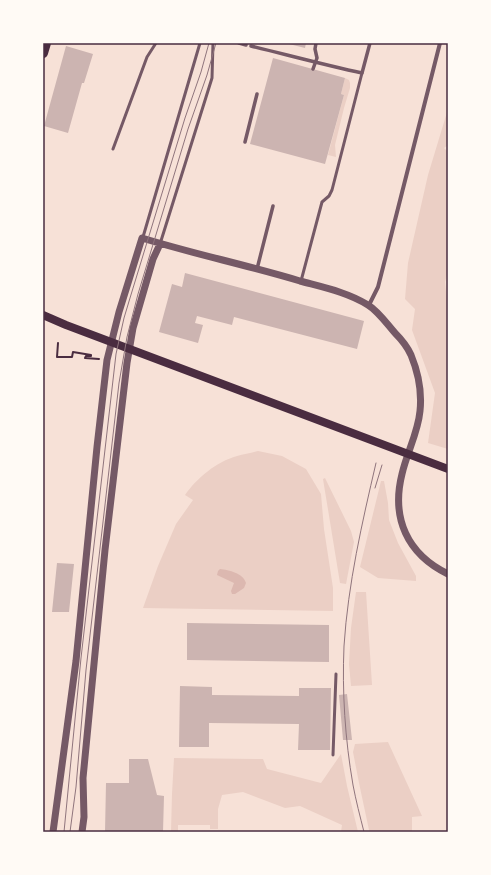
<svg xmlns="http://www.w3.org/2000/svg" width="491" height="875" font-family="'Nunito Sans',sans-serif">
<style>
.green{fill:#ebcfc5}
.water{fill:#dcb8b0}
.building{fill:#ccb4b1}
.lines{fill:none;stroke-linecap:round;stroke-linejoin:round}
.path{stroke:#4a2c40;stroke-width:2}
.service{stroke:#755966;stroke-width:3}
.pedestrian{stroke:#755966;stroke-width:3.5}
.minor{stroke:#755966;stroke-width:4}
.tertiary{stroke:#755966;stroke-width:7}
.secondary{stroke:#4a2c40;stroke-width:8}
.primary{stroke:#4a2c40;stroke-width:10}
.tram{stroke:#8f747c;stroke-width:1}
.neatline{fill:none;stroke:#4a2c40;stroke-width:1.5}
</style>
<rect width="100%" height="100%" fill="#f7e1d7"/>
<!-- green -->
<path class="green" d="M345,78L349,80L350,83V88L344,108L335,145L336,157L328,155L344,95L341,94Z
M448,109V145L444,148L448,152V271L445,282L448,310V449L428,443L435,393L412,330L415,309L405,299L408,263L428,175Z
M258,451L282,456L306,469L321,494L324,529L333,588V611L143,608L158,566L176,524L193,500L185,495C197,478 216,462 237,456C244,454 251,453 258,451Z
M325,478L351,531L354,542L346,584L340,583L323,479Z
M381,481H384L388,503L389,520L398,543L416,576V581L378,578L360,567Z
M356,592H366L372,685L351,686L349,664L351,628Z
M388,742L422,816L412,817V832H370L369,830L359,783L353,752L355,744Z
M341,754L347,786L358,832H341L342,825L300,806L285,808L243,792L222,795L218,809V829H210V825H178V832H171L172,794L174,758L263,759L267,769L321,783Z"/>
<!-- water -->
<path class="water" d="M220,569C229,570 243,573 246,583L244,588L235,594H232L231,591L234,583L217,575L218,571Z"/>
<!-- building -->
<path class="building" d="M285,43H306L305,48Z
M66,46L93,54L84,83H82L68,133L44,126Z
M273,58L345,78L341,94L344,95L325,164L250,144Z
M185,273L364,321L357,349L234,317L232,325L197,316L195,323L203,325L198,343L159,332L172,284L182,287Z
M57,563L74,564L69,612H52Z
M187,623L329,625V662L187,660Z
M180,686L212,687V695L299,696V688H331L330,750H298L299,724L209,723V747H179Z
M347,694L352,740H343L339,695Z
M129,759H148L157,795L164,796L163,832H105L106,783H129Z"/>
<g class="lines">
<!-- path -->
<path class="path" d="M58,343L57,357H72L73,352L91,355V356H86L85,358L99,359"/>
<!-- service -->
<path class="service" d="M113,149L147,57L156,43
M143,237L200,43
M160,244L212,78L213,43
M301,281L322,202L329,196L332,190L362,73
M333,755L336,674"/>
<!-- pedestrian -->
<path class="pedestrian" d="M239,43L246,45
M251,46C288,55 325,65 362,73L370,43
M313,69L317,58L315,49L316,43
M245,142L257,94
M257,269L273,206"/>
<!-- minor -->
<path class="minor" d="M369,305L378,287L440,43"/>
<!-- tertiary -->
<path class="tertiary" d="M53,832L76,661L97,447L107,360L119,312L142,238C194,254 247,265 300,281C322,287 347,292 368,305C378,311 387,324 395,333C401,339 407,346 411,355C418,372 422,392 420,411C418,433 407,452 402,474C391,518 407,554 448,574
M82,832L84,817L83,778L105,550L127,363L133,328L153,259L160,244"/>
<!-- secondary -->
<path class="secondary" d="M43,315L66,325L448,469"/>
<!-- primary -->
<path class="primary" d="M43,53L46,43"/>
<!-- tram -->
<path class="tram" d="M375,488L382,465
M64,832L81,658L116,354L124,318L130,298L185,118L201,72L209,43
M70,832L76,787L86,670L119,383L127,337L138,294L188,129L207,75L216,43
M364,832C360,816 356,801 353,785C345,739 342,692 344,646C348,584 362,523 376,463"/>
</g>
<!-- border -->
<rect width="491" height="875" fill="none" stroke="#fffaf5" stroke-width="88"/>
<rect x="44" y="44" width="403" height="787" class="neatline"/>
</svg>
